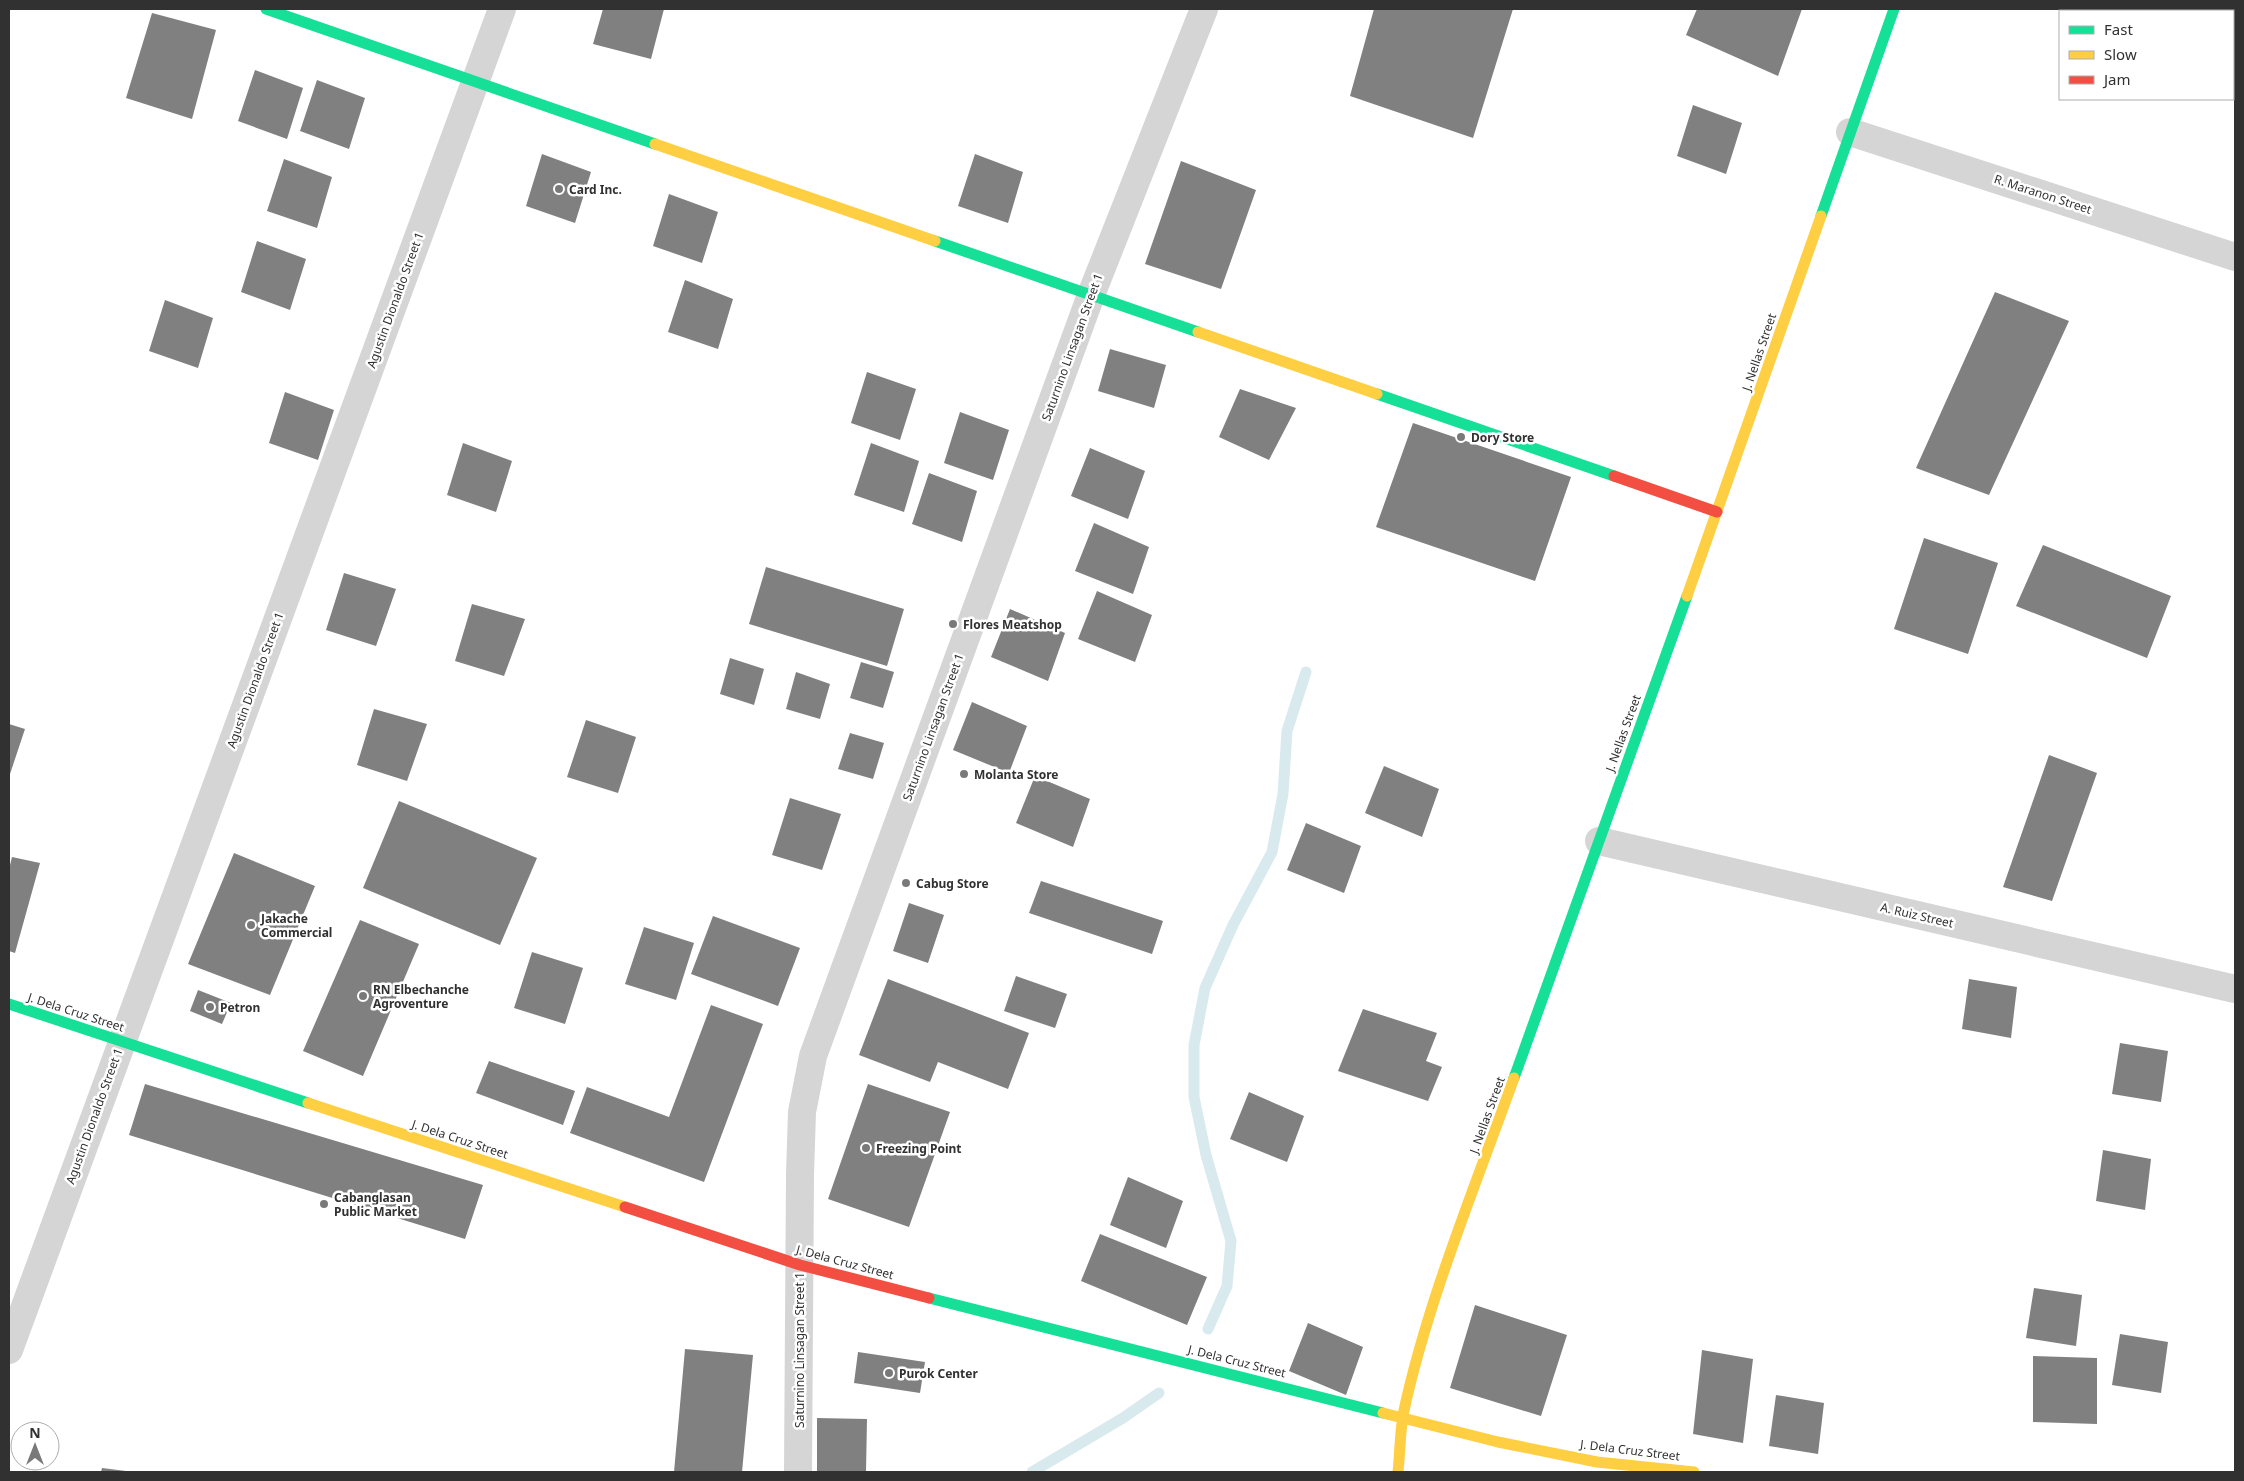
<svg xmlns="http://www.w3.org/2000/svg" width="2244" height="1481" font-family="'Noto Sans',sans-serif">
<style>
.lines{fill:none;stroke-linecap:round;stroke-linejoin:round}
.stream{stroke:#d9eaee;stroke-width:11}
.building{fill:#808080}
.street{stroke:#d5d5d5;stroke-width:28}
.fast{stroke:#16e098;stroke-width:11}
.slow{stroke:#ffcf43;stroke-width:11}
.jam{stroke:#f24e42;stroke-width:11}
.poi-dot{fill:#797979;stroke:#fff;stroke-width:2}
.labels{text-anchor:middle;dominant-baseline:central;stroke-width:5;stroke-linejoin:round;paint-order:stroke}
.poi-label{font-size:12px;font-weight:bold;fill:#313131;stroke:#fff;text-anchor:start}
.street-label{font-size:12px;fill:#313131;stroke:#fff}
</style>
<rect width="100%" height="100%" fill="#fff"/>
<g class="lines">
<!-- stream -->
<path class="stream" d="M1208,1329L1227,1286L1231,1241L1206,1155L1194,1097V1045L1205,988L1233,925L1272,852L1283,794L1287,731L1306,672
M1032,1472L1123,1418L1159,1393"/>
</g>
<!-- building -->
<path class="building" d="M603,9H664L651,59L593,44Z
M1374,9H1513L1473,138L1350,96Z
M1697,9H1802L1778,76L1686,35Z
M152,13L216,30L192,119L126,98Z
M255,70L303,88L287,139L238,121Z
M317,80L365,98L349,149L300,131Z
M1693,105L1742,123L1726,174L1677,156Z
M542,154L591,172L575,223L526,206Z
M975,154L1023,172L1008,223L958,206Z
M284,159L332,177L317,228L267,211Z
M1181,161L1256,190L1221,289L1145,264Z
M669,194L718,212L702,263L653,246Z
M257,241L306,259L290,310L241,292Z
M685,280L733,299L718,349L668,332Z
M1995,292L2069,321L1989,495L1916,468Z
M165,300L213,318L198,368L149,351Z
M1110,349L1166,365L1154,408L1098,391Z
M867,372L916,389L900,440L851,423Z
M1240,389L1296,408L1269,460L1219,437Z
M285,392L334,410L318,460L269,443Z
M960,412L1009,430L993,480L944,463Z
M1413,423L1571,477L1535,581L1376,527Z
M463,443L512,461L496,512L447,495Z
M871,443L919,461L904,512L854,495Z
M1090,448L1145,471L1128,519L1071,496Z
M929,473L977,491L962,542L912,524Z
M1094,523L1149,547L1133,594L1075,571Z
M1924,538L1998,563L1968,654L1894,629Z
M2043,545L2171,596L2147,658L2016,606Z
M766,567L904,609L887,666L749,624Z
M344,573L396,589L376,646L326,630Z
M1097,591L1152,615L1135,662L1078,639Z
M472,604L525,619L504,676L455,661Z
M1010,609L1065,633L1048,681L991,657Z
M730,658L764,669L754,705L720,694Z
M861,662L894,672L883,708L850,698Z
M796,672L830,684L820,719L786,709Z
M972,702L1027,726L1009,773L953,750Z
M374,709L427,724L407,781L357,765Z
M586,720L636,737L618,793L567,777Z
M9,724L25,729L9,777Z
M850,733L884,743L873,779L838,769Z
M2049,755L2097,773L2052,901L2003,887Z
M1384,766L1439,789L1422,837L1365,813Z
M1035,776L1090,799L1073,847L1016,823Z
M790,798L841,814L822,870L772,855Z
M399,801L537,858L500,945L363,888Z
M1306,823L1361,846L1344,893L1287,870Z
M234,853L315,886L270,995L188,964Z
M12,857L40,863L15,953L9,951V869Z
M1041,881L1163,921L1152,954L1029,913Z
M909,903L944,915L928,963L893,951Z
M713,916L800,948L778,1006L691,974Z
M360,920L419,944L363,1076L303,1051Z
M644,927L694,943L676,1000L625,984Z
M532,952L583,968L565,1024L514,1008Z
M1016,976L1067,994L1055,1028L1004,1011Z
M888,979L1029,1033L1008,1089L938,1062L930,1082L859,1055Z
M1969,979L2017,987L2011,1038L1962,1029Z
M198,990L231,1003L222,1024L190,1011Z
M711,1005L763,1024L704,1182L570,1133L587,1087L669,1117Z
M1363,1009L1437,1033L1426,1061L1442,1067L1428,1101L1338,1071Z
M2120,1043L2168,1051L2161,1102L2112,1094Z
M489,1061L575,1091L563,1125L476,1093Z
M145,1084L483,1185L465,1239L129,1135Z
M868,1084L950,1112L909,1227L828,1199Z
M1249,1092L1304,1116L1287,1162L1230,1139Z
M2103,1150L2151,1159L2145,1210L2096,1201Z
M1128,1177L1183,1201L1166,1248L1110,1225Z
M1100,1234L1207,1277L1187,1325L1081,1281Z
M2034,1288L2082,1295L2076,1346L2026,1338Z
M1475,1305L1567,1335L1541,1416L1450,1388Z
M1308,1323L1363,1347L1346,1395L1289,1371Z
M2120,1334L2168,1342L2161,1393L2112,1385Z
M685,1349L753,1355L742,1472H674Z
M1702,1350L1753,1359L1743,1443L1693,1434Z
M858,1352L925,1362L920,1393L854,1383Z
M2033,1356L2097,1358V1424L2033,1422Z
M1776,1395L1824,1403L1818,1454L1769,1446Z
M817,1418L867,1419L866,1472H817Z
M102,1468L126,1471L125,1472H101Z"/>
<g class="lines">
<!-- street -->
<path class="street" d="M1850,132L2235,257
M1599,841L2235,989
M9,1350L502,9
M798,1472L800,1174L802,1112L813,1056L1091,295L1204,9"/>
<!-- fast -->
<path class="fast" d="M266,9L655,144
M1821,216L1894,9
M935,241L1198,332
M1377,394L1614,476
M9,1004L308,1103
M1514,1078L1687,596
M929,1298L1383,1413"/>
<!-- slow -->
<path class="slow" d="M655,144L935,241
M1198,332L1377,394
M1687,596L1821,216
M308,1103L625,1207
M1383,1413L1498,1442L1597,1462L1694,1472
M1398,1472C1400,1453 1400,1434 1403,1415C1427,1302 1475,1187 1514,1078"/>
<!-- jam -->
<path class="jam" d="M1614,476L1717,512
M625,1207L800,1265L929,1298"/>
</g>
<!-- markers -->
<g class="poi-dot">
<circle cx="559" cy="189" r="5"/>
<circle cx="1461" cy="437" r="5"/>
<circle cx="953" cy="624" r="5"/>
<circle cx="964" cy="774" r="5"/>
<circle cx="906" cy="883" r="5"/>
<circle cx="251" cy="925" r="5"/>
<circle cx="363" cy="996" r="5"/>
<circle cx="210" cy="1007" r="5"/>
<circle cx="866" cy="1148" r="5"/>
<circle cx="324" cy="1204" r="5"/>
<circle cx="889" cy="1373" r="5"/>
</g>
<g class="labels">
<!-- poi labels -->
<g class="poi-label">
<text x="569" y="189">Card Inc.</text>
<text x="1471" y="437">Dory Store</text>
<text x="963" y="624">Flores Meatshop</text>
<text x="974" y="774">Molanta Store</text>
<text x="916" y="883">Cabug Store</text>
<text x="261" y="918">Jakache<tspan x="261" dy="14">Commercial</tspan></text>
<text x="373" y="989">RN Elbechanche<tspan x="373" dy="14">Agroventure</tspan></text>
<text x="220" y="1007">Petron</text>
<text x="876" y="1148">Freezing Point</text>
<text x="334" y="1197">Cabanglasan<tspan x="334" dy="14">Public Market</tspan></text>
<text x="899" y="1373">Purok Center</text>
</g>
<!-- street labels -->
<g class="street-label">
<text transform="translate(2043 194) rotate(18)">R. Maranon Street</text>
<text transform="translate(395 300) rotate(-70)">Agustin Dionaldo Street 1</text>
<text transform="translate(1072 347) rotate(-70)">Saturnino Linsagan Street 1</text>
<text transform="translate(1759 352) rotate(-71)">J. Nellas Street</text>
<text transform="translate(255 680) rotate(-70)">Agustin Dionaldo Street 1</text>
<text transform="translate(933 727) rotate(-70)">Saturnino Linsagan Street 1</text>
<text transform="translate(1623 733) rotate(-70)">J. Nellas Street</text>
<text transform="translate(1917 915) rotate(13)">A. Ruiz Street</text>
<text transform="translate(76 1012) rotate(18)">J. Dela Cruz Street</text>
<text transform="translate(1487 1115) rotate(-70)">J. Nellas Street</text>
<text transform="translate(94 1116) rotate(-70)">Agustin Dionaldo Street 1</text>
<text transform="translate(460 1139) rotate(18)">J. Dela Cruz Street</text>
<text transform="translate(845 1262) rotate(15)">J. Dela Cruz Street</text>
<text transform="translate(799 1350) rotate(-90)">Saturnino Linsagan Street 1</text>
<text transform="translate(1237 1361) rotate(14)">J. Dela Cruz Street</text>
<text transform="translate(1630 1450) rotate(7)">J. Dela Cruz Street</text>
</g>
</g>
<!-- border -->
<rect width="2244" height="1481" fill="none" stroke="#313131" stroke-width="20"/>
<!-- legend -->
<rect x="2059" y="10" width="175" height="90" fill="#ffffff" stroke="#adadad"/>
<rect x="2069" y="26" width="25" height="8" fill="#16e098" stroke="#adadad"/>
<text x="2104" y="35" font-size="15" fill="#313131">Fast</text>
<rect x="2069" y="51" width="25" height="8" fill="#ffcf43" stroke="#adadad"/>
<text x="2104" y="60" font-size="15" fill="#313131">Slow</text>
<rect x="2069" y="76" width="25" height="8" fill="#f24e42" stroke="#adadad"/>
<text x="2104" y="85" font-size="15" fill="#313131">Jam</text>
<!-- north arrow -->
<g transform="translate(35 1446)"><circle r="24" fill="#ffffff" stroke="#adadad"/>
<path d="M0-4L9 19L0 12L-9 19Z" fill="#797979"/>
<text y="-8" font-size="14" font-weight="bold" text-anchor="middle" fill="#313131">N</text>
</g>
</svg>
